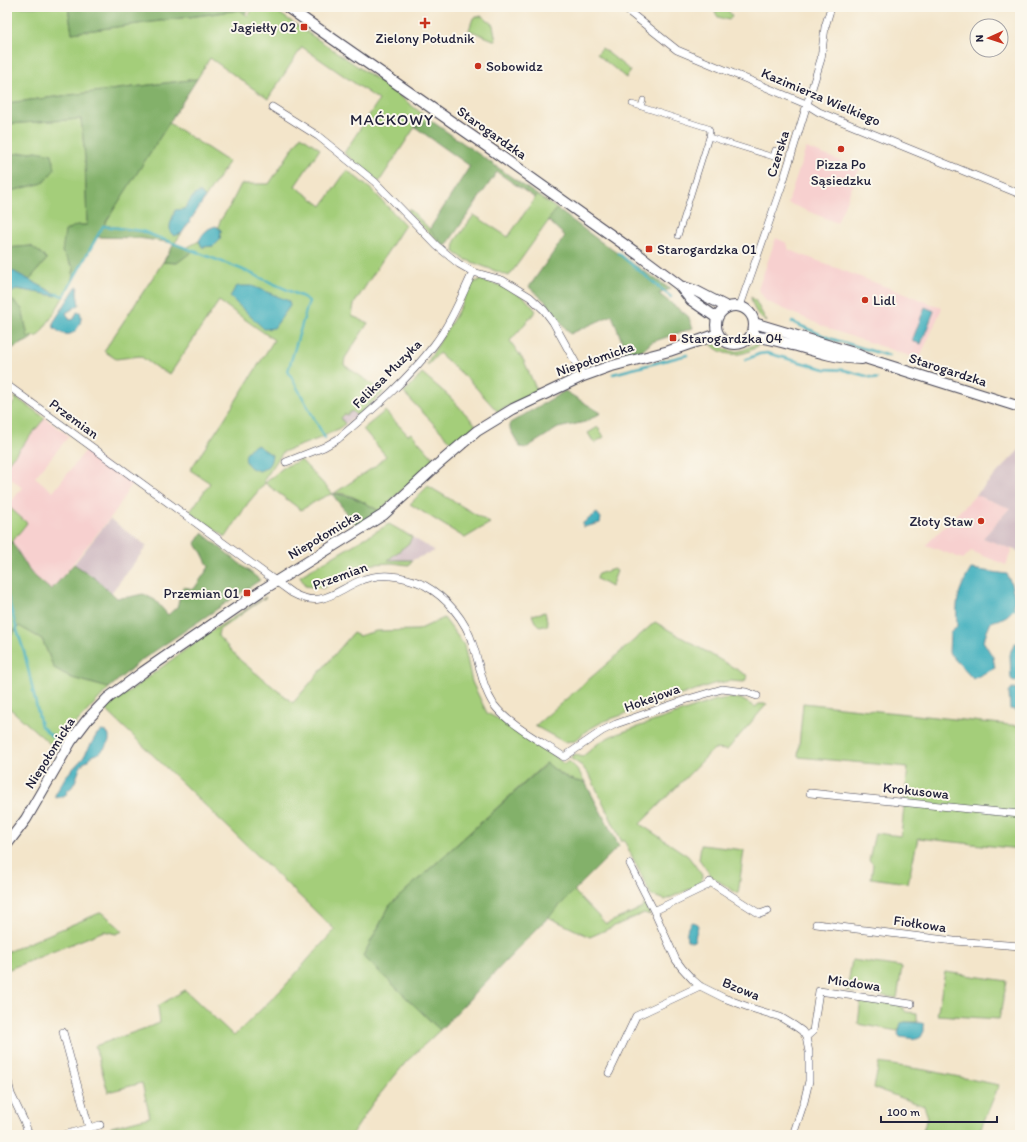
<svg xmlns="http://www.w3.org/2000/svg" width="1027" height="1142" font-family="Itim,sans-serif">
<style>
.built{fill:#f7d0cf}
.industrial{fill:#d2bec5}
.green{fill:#a4ce7a;stroke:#63785a}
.forest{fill:#83b16a;stroke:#526a52}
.water{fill:#40afbd;stroke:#31687c}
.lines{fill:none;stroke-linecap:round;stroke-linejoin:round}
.stream{stroke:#40afbd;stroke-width:2.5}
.pedestrian-casing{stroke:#413f50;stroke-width:6}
.minor-casing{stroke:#413f50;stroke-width:8}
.secondary-casing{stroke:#413f50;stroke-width:12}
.pedestrian{stroke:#fff;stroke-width:5}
.minor{stroke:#fff;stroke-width:7}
.secondary{stroke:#fff;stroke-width:10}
.poi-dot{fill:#c8321e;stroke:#fbf7ec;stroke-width:1.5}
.labels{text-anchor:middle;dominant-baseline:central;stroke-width:4;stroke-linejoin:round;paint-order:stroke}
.poi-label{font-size:14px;fill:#22223b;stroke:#fbf7ec;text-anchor:start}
.street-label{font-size:14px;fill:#22223b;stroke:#fbf7ec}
.quarter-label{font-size:16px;letter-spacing:1px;fill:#22223b;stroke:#fbf7ec}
</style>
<rect width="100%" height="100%" fill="#fbf7ec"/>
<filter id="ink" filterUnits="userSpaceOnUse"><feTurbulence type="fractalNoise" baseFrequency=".025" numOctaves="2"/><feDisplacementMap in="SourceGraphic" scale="8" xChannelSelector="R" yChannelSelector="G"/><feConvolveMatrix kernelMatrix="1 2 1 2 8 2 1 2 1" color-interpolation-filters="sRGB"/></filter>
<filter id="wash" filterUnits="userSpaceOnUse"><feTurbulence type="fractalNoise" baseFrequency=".012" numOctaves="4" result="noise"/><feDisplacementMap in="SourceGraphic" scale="16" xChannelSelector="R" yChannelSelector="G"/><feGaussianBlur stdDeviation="0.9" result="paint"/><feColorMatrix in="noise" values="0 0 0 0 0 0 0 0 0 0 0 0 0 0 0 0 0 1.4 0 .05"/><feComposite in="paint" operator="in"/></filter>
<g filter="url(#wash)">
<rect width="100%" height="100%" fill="#f3e5ca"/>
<!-- built -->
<path class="built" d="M806,148L860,168L837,223L788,203Z
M776,238L787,243L789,250L942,308L919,359L832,330L766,301L758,289Z
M45,418L69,436L35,477L53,492L86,450L132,483L115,512L51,590L31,573L12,542L27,523L8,506L22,488L7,475V464Z
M976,495L1010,508L983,538L1012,549L1006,565L971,551L963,559L926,545Z"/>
<!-- industrial -->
<path class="industrial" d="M352,410L357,416L345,424L341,418Z
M1020,449V552L983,538L1010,508L976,495Z
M110,519L147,546L111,593L96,579L74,564Z
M412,537L435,551L412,560H387L409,543Z"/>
<!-- green -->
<path class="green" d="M7,7H68L72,33L240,10L248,16L254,7H270L388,87L430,120L415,127L379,182L344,153L379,100L302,47L268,99L210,58L197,79L7,103Z
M718,7H725L731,14L732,16L729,20L718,17L715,12Z
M482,16L493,25L496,41L469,30L473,18Z
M602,48L631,71L626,78L597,54Z
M81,119L85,157L87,225H77L62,252L74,268L71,284L51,318L38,336L28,337L22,309L11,299L10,294L17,289L56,294L29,280L47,259L31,246L7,248V192L43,183L37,151L7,155V124Z
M169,123L229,162L205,198L200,192L184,209L178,234L182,233L174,244L142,231L103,226Z
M301,136L320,149L295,186L322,206L347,170L373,191L405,225L354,304L352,316L368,323L345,358L344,365L384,392L357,416L352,411L347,415L345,414L341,418L345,424L338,429L318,439L283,452L264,480L265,483L284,467L301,460L333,494L374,467L386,456L363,429L385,411L408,435L411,433L435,460L379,511C367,504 346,490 332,494C321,497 310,505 301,510L265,483L248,503L226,537L190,512L210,483L190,470L223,421L274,340L219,301L170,374L157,368L140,356L116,359L104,351L163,262L177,263L192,251L186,248L199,241L202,247L213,246L220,239L221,230L218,227L220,221L231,204L241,184H269Z
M537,195L557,209L509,276L464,259L454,252L455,241L474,215L508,237Z
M409,208L446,246L441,245L409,213L408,211Z
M481,280L502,286L525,298L536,311L510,341L524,361L537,391L503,409L498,412L468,379L439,353L428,365L427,363L457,313L472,283Z
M751,297L755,300L767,322C758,317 752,307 751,297Z
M761,342C749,357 724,359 711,344C719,343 723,349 731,351C743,353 750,345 761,342Z
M422,373L450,397L476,425L453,444L404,393Z
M15,397L45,418L7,464V412L15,401Z
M598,427L604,437L594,443L588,433Z
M428,486L490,523L465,538L410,504Z
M8,506L27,523L12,542L7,543V508Z
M389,524L412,537L409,543L388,560H412L409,565L392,563L374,564L357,568L323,588L305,586L300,576Z
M614,569L617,571L611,587L597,579L598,574Z
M7,594L16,627L7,637Z
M266,597L219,630L218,636L241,661L293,703L353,633L359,636L376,631L418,630L444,618L464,645L472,682L487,713L509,725L542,748L544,747L564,764L568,761C577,767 580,773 585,782C569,782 559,772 546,763L390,905L363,956L440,1030L406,1062L372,1104L352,1135H114L110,1130L111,1127L150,1117L142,1083L108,1092L95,1046L160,1023L158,1006L185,990L234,1036L284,987L318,948L335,930L105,709L204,636Z
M545,612L548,625L540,627L535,622L532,615Z
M655,622L748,676L744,682L729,681L713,684L602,722L586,731L575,741L564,742L535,726Z
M19,626L42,639L54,668L72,678L109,688L75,724L57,750L7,706V641Z
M730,698L741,699L755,707L759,704H767L727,750L714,749L640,824L688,856L702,875L701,884L665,900L651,895L624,840L622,842L591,778L582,766L570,758L575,754L582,757L600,742L611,736L716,700Z
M803,703L1020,726L1019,849L918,838L908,883L871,878L873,864L869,860L875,833L901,836L908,767L798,757Z
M701,845L744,850L738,894L711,876L699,859Z
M574,891L606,924L642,908L644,904L650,915L644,913L590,937L548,917Z
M102,912L123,931L116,934L104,931L7,970V952Z
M852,960L902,967L897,998L847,991Z
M945,972L1007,981L999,1019L937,1015Z
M861,999L900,1005L906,1012L917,1013V1022H905L899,1028L898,1031L858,1024Z
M879,1063L925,1070L999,1085L978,1135H921L928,1117L924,1106L874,1088Z"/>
<!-- forest -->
<path class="forest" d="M68,7H250L245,14L240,10L72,33Z
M197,79L104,225L142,231L173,243L138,238L97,237L71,284L74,268L62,252L65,231L77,225H87L85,157L81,119L7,124V103Z
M430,120L537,195L535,198L497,172L446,246L429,230L470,166L415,127Z
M37,151L52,154L55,169L43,183L7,192V155Z
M557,209L601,242L670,289L659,294L688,316L693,328L652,342L642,351L627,355L612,315L570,334L546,302L529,287L565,236L548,220Z
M174,244L193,251L177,263L163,262Z
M31,246L42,254L47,259L29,280L7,268V248Z
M11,299L22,309L28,337L34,336C26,344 18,343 11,350L7,348V300Z
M565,391L601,413L585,422L558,428L526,448L520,447L510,429V423Z
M332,494C350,494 364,502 379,511L357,526Z
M202,533L260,580L140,661L109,688L72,678L54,668L42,639L19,626L7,641V637L16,627L7,594V543L12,542L31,573L51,590L74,564L96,579L117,598L129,597L143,594L155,600L168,615L177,607L183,587L194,589L209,567L202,553L195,543Z
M547,763C558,773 569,782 585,782L619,846C558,906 499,968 440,1030L363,956L390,905Z"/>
<!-- water -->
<path class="water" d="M200,192L205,198L182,233L174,236L170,232V225L175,210L184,209L194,195Z
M216,226L221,230L220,239L213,246L202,247L199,241C203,233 207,228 216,226Z
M7,268L56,294V296L17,289L10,294L11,299L7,300Z
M78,286L77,293L79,305L66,313L70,320L74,319L77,312H80C84,320 76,337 65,334C61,334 57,330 54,328L53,323L76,287Z
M238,286H252L289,301L290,306L274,328L264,329L230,297L235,288Z
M925,307L934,311L921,344L912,341Z
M257,445L272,455C271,464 268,468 259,471C257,470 252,469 250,467C241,459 246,448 257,445Z
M597,513L601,518L600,523L584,527L583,526V523Z
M971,569L1007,574C1012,585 1020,605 1009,614C1005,618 997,620 991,622L983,641L993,657L995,668L973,679L949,653L950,633L957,627C956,601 957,592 971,569Z
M1015,643H1020V681L1014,682L1011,679L1010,653Z
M1012,688L1020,689V711L1010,709L1009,692Z
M102,731L106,732L109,735V741L104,749L99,753L90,757L86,762L83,763L80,768L75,782L72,787L67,791L66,795L56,798L55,795L66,776L83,758L97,734Z
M692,922L696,923L698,926L694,941L691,942L687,940C686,935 687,925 692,922Z
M905,1022L921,1023L924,1024V1031L921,1037L917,1039L900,1037L898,1034L901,1023Z"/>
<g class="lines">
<!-- stream -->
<path class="stream" d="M618,253L671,297
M56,294L64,296L103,226L142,231L157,237L241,269L303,297L309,301L288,371L325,438
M792,322L829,338L889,356
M745,360L759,354L767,353L825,369L844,370L877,379
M613,374L687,355
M7,594L16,627L24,651L41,726L59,743
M1013,609H1020"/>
</g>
</g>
<g filter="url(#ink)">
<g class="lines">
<defs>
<path id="pedestrian" d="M632,104L708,128L710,131L709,137L678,236
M641,107L643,100
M709,137L777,158
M773,157L775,150"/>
<path id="minor" d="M623,7L677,50L806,104L819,112L1020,194
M272,107L318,136L375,182L437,246L459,264L473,272L502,280L530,297L544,310L553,322L583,376
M740,306L783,182L821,59L825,27L831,7
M7,385L292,593C319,608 332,594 357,582C378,572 403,575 424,585C446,597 466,620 473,645C480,665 482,687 494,705C510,726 542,742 564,757L602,731L616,724L685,700L722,689L746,692L757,696
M286,462L324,447L338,439C372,410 407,381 434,345C451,323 461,297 473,272
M810,793L1020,814
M630,864L654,911L676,960L682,968L693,980L700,986L724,998L751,1008L780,1017L795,1026L802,1031L806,1037L809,1052V1081L804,1102L793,1135
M654,911L706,886L710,882L760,914L768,911
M816,924L954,941L1020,946
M63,1032L91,1135
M806,1037L813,1031L819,991L911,1004
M609,1073L636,1016L700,986
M7,1077L11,1094L24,1121L29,1135
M63,1135L100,1125"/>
<path id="secondary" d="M287,7L492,150L639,255L679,285L691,300L717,318
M680,286L696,291L727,307
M716 325a19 19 0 1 1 38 0a19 19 0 1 1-38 0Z
M754,323L854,353L868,359L1020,407
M751,336C767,337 781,342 797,346C817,352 841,359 862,359
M7,844L26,819L71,741L87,720L108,698L143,672L264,589L383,515L436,466L477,431L513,409L583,376L608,367L669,351L718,334"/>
</defs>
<!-- pedestrian casing -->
<use href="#pedestrian" class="pedestrian-casing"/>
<!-- minor casing -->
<use href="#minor" class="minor-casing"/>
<!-- secondary casing -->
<use href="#secondary" class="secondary-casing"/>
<!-- pedestrian -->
<use href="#pedestrian" class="pedestrian"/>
<!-- minor -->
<use href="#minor" class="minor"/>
<!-- secondary -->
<use href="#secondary" class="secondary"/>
</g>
</g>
<!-- markers -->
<g class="poi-dot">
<path d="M423 17h4v4h4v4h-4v4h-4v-4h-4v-4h4z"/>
<rect x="300" y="23" width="8" height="8" rx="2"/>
<circle cx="478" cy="66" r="4"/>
<circle cx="841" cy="149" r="4"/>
<rect x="645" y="245" width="8" height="8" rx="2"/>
<circle cx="865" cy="300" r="4"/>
<rect x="669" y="334" width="8" height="8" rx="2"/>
<circle cx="981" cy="521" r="4"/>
<rect x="243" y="589" width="8" height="8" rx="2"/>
</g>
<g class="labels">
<!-- poi labels -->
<g class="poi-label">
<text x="296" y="27" text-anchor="end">Jagiełły 02</text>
<text x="425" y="38" text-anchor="middle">Zielony Południk</text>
<text x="486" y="66">Sobowidz</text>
<text x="841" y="164" text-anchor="middle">Pizza Po<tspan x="841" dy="16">Sąsiedzku</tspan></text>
<text x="657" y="249">Starogardzka 01</text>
<text x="873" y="300">Lidl</text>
<text x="681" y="338">Starogardzka 04</text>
<text x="973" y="521" text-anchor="end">Złoty Staw</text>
<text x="239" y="593" text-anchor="end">Przemian 01</text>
</g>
<!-- street labels -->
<g class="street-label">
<text transform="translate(821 97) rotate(23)">Kazimierza Wielkiego</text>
<text transform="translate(492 133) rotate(35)">Starogardzka</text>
<text transform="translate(778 154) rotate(-73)">Czerska</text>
<text transform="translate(595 359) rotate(-19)">Niepołomicka</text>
<text transform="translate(948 370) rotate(18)">Starogardzka</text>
<text transform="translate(387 374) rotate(-45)">Feliksa Muzyka</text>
<text transform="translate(74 419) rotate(36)">Przemian</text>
<text transform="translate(324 535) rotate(-31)">Niepołomicka</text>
<text transform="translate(340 576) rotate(-20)">Przemian</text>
<text transform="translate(652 698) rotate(-20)">Hokejowa</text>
<text transform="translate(50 753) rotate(-58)">Niepołomicka</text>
<text transform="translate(916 791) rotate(6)">Krokusowa</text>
<text transform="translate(920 924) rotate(8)">Fiołkowa</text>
<text transform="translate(854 983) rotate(8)">Miodowa</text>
<text transform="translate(741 989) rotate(22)">Bzowa</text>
</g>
<!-- quarter labels -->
<g class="quarter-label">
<text x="392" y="119">MAĆKOWY</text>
</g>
</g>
<!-- margin -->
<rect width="1027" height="1142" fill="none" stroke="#fbf7ec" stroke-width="24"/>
<!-- north arrow -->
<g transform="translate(989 38) rotate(267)"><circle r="19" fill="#fbf7ec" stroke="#a4a2a5"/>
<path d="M0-3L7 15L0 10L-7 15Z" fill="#c8321e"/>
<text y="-6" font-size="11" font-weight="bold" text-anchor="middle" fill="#22223b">N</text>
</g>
<!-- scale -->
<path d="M881 1116v6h116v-6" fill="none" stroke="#22223b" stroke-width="2"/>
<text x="887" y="1116" font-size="12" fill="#22223b" stroke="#fbf7ec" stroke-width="3" paint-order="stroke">100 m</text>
</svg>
